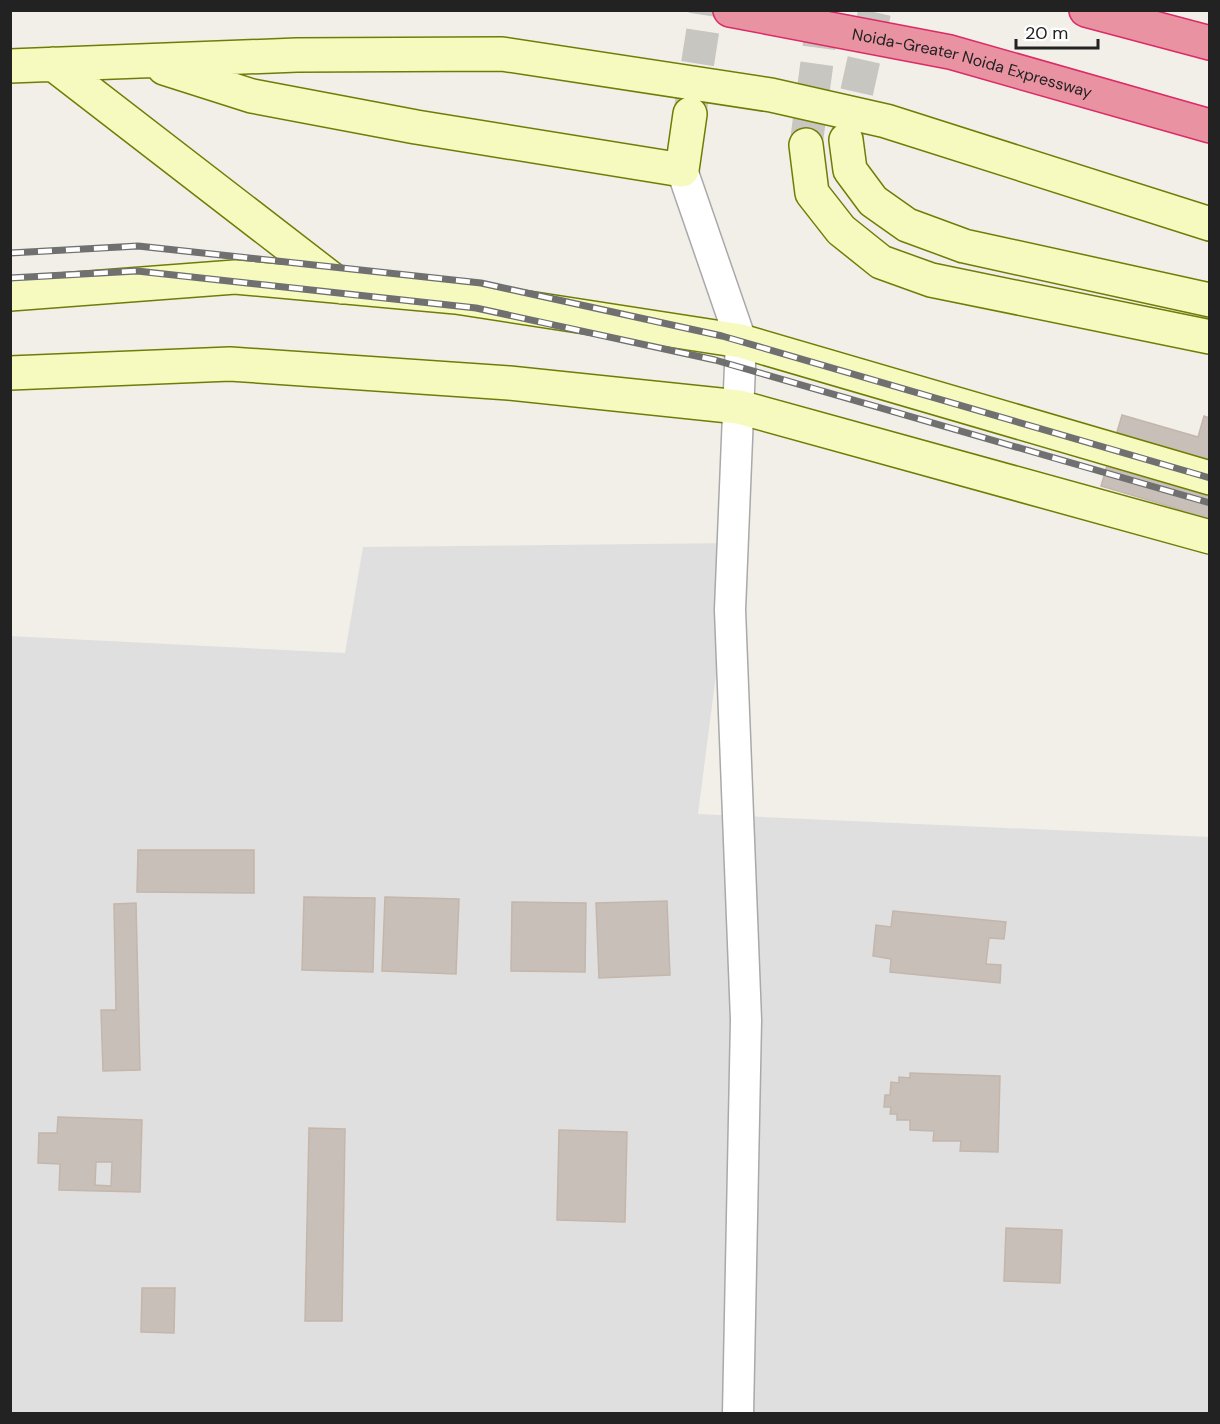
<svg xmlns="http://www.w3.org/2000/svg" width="1220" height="1424" font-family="'DM Sans',sans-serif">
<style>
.residential{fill:#e0dfdf}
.building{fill:#c7bfb8;stroke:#c4b6ab;stroke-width:1.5;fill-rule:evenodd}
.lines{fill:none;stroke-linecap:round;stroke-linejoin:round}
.secondary-tunnel{stroke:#c8c6c1;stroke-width:33;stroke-dasharray:33 16;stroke-linecap:butt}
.street-casing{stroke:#a9a9a9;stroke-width:33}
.secondary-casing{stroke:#707d05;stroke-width:36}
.highway-casing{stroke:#dc2a67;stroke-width:36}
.street{stroke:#fff;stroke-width:30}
.secondary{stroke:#f7fabf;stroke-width:33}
.highway{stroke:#e892a2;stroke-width:33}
.rail-casing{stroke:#707070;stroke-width:7}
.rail{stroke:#fff;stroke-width:4.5;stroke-dasharray:14;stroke-linecap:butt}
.labels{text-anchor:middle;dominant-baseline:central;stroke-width:6;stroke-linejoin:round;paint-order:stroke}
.street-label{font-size:16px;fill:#222;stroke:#fff}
</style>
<rect width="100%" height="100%" fill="#f2efe9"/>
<!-- residential -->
<path class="residential" d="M733,543L698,814L1209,837V1413H11L10,636L345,653L363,547Z"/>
<!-- building -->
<path class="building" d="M1122,415L1198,437L1204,416L1210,418V546L1174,536L1182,510L1101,486Z
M138,850H254V893L137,892Z
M304,897L375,898L373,972L302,970Z
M385,897L459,899L456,974L382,971Z
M667,901L670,975L599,978L596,903Z
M512,902L586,903L585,972L511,971Z
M136,903L140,1070L103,1071L101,1010H116L114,904Z
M893,911L1006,922L1004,939L989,938L986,964L1001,965L1000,983L890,972L891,959L873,956L876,925L891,927Z
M910,1073L1000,1076L998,1152L960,1151L961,1141H933L934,1131L910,1130V1120H897V1114H890L891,1107H884L885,1095H890L891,1082L899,1083V1077L910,1078Z
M58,1117L142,1120L140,1192L59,1190L60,1164L38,1163L39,1133H57ZM96,1162H112L111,1186L95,1185Z
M309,1128L345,1129L342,1321H305Z
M559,1130L627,1132L625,1222L557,1220Z
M1006,1228L1062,1230L1060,1283L1004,1281Z
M142,1288H175L174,1333L141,1332Z"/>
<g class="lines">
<!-- secondary-tunnel -->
<path class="secondary-tunnel" d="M690,112L706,10
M846,140L875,10
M806,145L824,10"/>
<defs>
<path id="street" d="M682,170L741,341L730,610L746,1020L738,1414"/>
<path id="secondary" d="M53,64L342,287
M10,66L297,55L502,54L771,95L886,121L1210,224
M164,68L252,96L416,127L682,170L690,114
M846,140L850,170L873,201L907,225L964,246L1210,300
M806,145L812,193L841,230L881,262L931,280L1210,337
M10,294L235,277L456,297L741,341L1210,478
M10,373L230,364L509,383L739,407L1210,537"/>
<g id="highway">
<path id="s1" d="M730,10L950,52L1210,126"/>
<path d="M1086,10L1210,43"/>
</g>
</defs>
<!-- street casing -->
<use href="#street" class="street-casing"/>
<!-- secondary casing -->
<use href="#secondary" class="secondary-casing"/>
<!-- highway casing -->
<use href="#highway" class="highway-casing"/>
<!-- street -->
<use href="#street" class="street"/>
<!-- secondary -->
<use href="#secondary" class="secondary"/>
<!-- highway -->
<use href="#highway" class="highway"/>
<defs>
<path id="rail" d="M10,253L138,246L481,283L722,336L1210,478
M10,278L137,271L476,308L715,360L1210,503"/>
</defs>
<!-- rail casing -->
<use href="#rail" class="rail-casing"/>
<!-- rail -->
<use href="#rail" class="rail"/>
</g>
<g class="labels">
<!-- street labels -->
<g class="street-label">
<text stroke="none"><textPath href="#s1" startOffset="248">Noida-Greater Noida Expressway</textPath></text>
</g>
</g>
<!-- border -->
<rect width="1220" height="1424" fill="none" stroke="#222222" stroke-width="24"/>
<!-- scale -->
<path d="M1016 39v9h82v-9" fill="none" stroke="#222222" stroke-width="3"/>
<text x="1025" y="39" font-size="18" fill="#222222" stroke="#ffffff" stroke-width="4.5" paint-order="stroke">20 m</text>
</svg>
